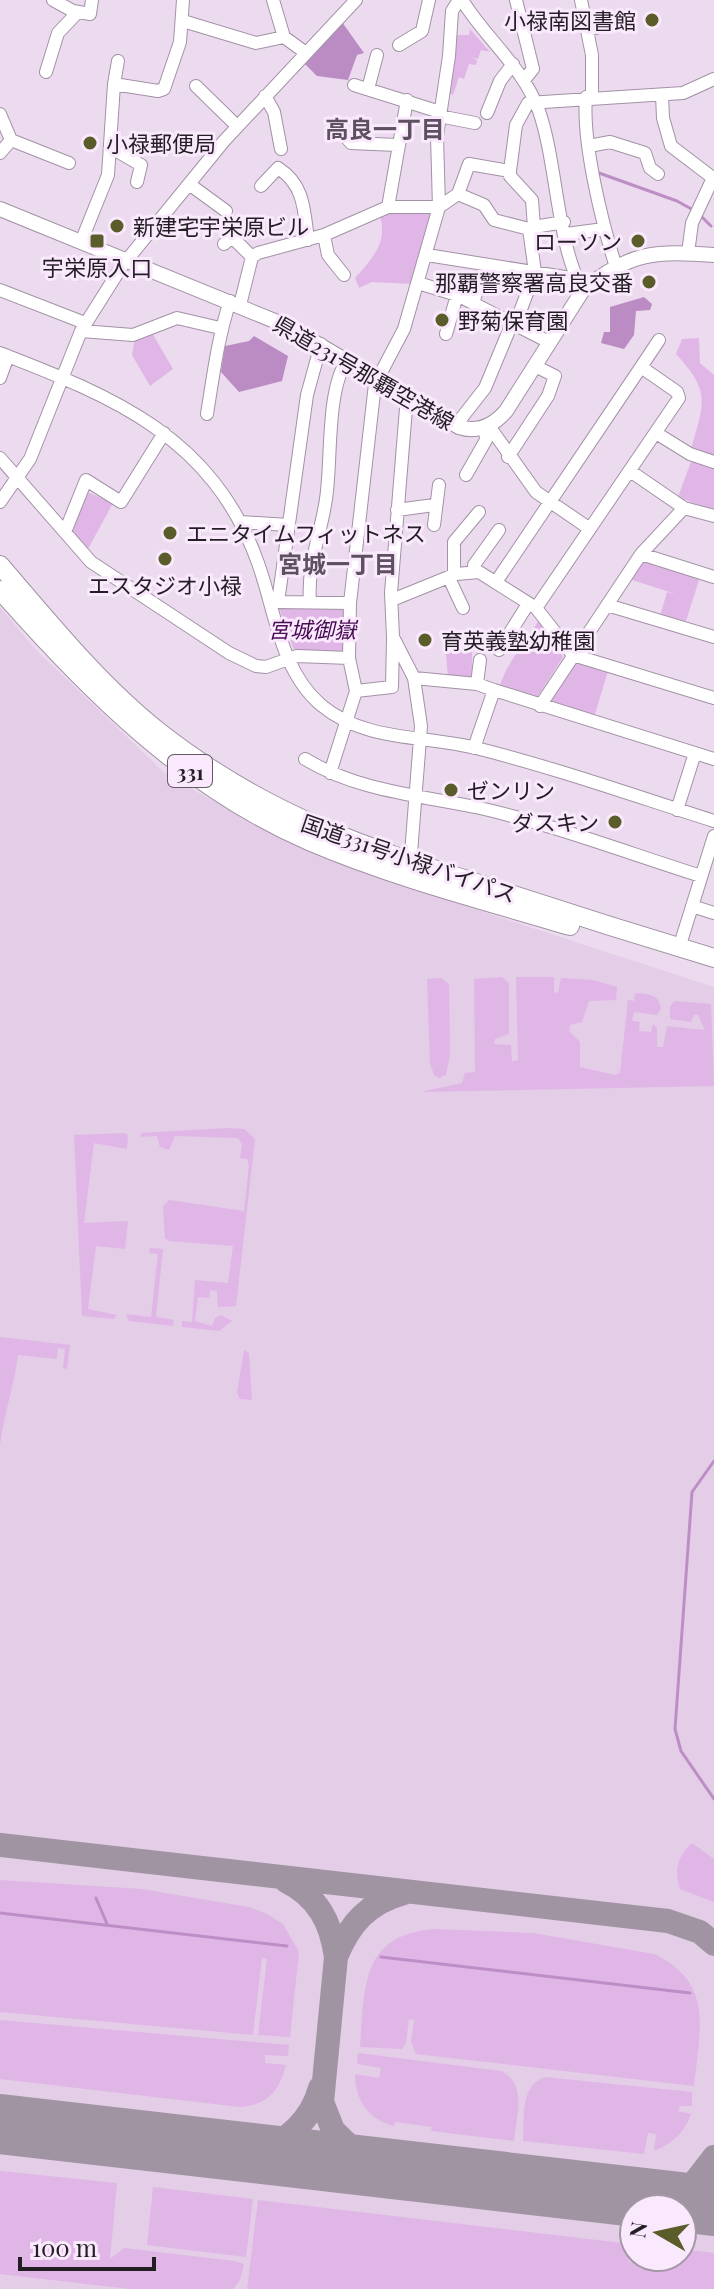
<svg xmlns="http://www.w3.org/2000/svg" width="714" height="2289" font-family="'Playfair Display','Noto Sans JP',serif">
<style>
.built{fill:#e3cde7;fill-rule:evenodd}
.green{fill:#e0b6e7}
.forest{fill:#bb8cc4}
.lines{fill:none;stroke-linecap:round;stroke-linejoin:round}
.stream{stroke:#bd8ec6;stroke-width:3}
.taxiway{stroke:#a093a2;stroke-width:24}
.runway{stroke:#a093a2;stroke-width:60}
.minor-casing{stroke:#a292a5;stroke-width:14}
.major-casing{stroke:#a292a5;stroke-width:16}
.highway-casing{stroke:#a292a5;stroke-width:20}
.minor{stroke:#fff;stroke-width:12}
.major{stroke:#fff;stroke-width:14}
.highway{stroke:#fff;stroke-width:18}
.poi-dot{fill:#5a5c2a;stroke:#fae8fd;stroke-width:3}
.labels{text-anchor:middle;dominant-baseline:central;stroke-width:6;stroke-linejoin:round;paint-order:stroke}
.shield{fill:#fae8fd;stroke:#645a65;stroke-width:2}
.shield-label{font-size:20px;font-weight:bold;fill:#231d24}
.poi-label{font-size:22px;fill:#231d24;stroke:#fae8fd;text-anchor:start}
.street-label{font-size:22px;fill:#231d24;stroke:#fae8fd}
.park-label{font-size:22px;font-style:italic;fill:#470c52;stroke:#fae8fd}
.neighbourhood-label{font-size:24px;font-weight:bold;fill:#5e5061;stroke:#fae8fd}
</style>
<rect width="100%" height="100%" fill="#ecdbef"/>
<!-- built -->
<path class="built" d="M0,607L35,649L168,776L287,841L361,872L714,987V2289H0ZM634,2209H682V2257H634Z"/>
<!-- green -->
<path class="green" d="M470,29L490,52L481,50L478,59L471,57L477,60L476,65L469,64L464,79L459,77L453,95L448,93L455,35H469Z
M400,211L432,214L413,284L372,282L359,288L355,278C372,259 388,243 380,216Z
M151,331L173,369L150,386L132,355L135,337Z
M699,338L700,363L714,375V460L690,453C703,404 713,394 676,354L682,339Z
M692,459L714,466V511L678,497Z
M85,491L113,503L88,549L71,531Z
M645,559L700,577L685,624L660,616L667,592L676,594L629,579Z
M278,605L345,607L346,647L341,654L295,653Z
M539,620L563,657L536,699L499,688C507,662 525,643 539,620Z
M472,649V679L448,678L446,654Z
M577,661L608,671L594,717L550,703L549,700Z
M502,977L509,983V1034L495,1039L494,1044L511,1045L512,1061L518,1060L516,977H554V992L558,993L561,978L593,980L617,987L616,1000L589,1001L582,1022L570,1025L569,1031L580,1042V1067L615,1075L620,1073L628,1000L634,1001L635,993C648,994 659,993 661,1009L657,1015L634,1012L632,1021L640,1022L639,1031L651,1032L653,1024L657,1028V1047H663L667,1026L705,1030L698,1015H694L691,1022L670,1019V1006L675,1001L711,1004L714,1086L421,1092L462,1083L465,1073L475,1072L474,979Z
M441,978L449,984L450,1054L446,1075L439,1078L434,1075L430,1063L427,979Z
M227,1128L244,1129L255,1139L236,1306L218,1307L217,1291L210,1290L209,1298L198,1297L195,1321L212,1326L215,1318L221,1315L232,1321L219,1331L182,1327V1321L192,1322L195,1280L228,1283L233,1246L169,1241L165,1238L163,1206L169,1200L244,1211L249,1165L247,1159L240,1158L242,1144L238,1138L175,1136L169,1150L160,1147L157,1136L141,1137V1133Z
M125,1133L128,1135L127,1149L94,1143L84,1223L128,1221L125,1249L96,1246L88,1309L117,1315L114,1319L82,1316L74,1135Z
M150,1248L163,1249L156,1317L174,1320L173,1326L129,1321L126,1314L151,1317L158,1254L149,1253Z
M0,1337L70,1345L67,1369L63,1368L65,1349L58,1348L57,1359L18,1355C14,1387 4,1413 0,1445Z
M244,1350L249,1353L252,1400L240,1399L237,1393Z
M692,1843L714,1859V1902L680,1889C674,1870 677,1857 692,1843Z
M0,1880L142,1889L249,1907L267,1914L283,1924L299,1952L290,2037L258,2035L267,1959L262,1958L253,2035L0,2012Z
M434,1929L533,1933L654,1954C714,1982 700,2029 694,2086L416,2054L411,2041L414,2020L409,2019L406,2043L402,2049L360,2047C365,1988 360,1935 434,1929Z
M0,2020L289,2045L288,2056L265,2055V2063L286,2065C279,2091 268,2105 240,2107L0,2079Z
M358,2053L501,2071C528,2084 516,2116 514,2141L431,2131L432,2127L395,2122L394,2126C368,2120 355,2099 355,2074L379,2078L381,2068L357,2064Z
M545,2077L692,2092V2106H680L678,2111L691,2114C684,2133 673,2143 654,2151L656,2134L648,2133L644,2154L523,2141C525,2118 519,2086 545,2077Z
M0,2171L117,2183L110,2259L124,2248L234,2261L244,2264L240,2280L233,2289H130L0,2274Z
M153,2187L253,2199L246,2257L147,2245Z
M258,2200L631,2244L629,2262L637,2264L639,2257H682V2249L714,2253V2289H247Z"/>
<!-- forest -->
<path class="forest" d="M342,22L364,53L357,55L348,80L317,76L304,63Z
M644,297L652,304L650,310L636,311L634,335L624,349L601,343L604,332H610V307Z
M254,336L288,356L282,381L239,392L221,372L225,346L249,341Z"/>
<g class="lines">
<!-- stream -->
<path class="stream" d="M599,173L677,201L695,211
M700,215L711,226
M714,1461L692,1492L675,1729L681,1751L714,1799
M96,1898L107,1924
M0,1913L287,1946
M381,1957L690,1993"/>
<!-- taxiway -->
<path class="taxiway" d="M0,1845L668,1921L700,1932L714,1944
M286,1881C318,1897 331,1922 336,1957L322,2102L333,2130L371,2167
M336,1957C350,1923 368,1903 404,1893
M257,2153C288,2140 311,2121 320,2088
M679,2202L714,2157"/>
<!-- runway -->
<path class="runway" d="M0,2124L714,2206"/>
<defs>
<path id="minor" d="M53,0L73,11L90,14L92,0
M273,0L284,37
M462,0C486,39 523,67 539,111C557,162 557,247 583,290
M516,0L533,69L524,80
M581,0L592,55V97
M183,21L256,43L284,37L306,53
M587,30L613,24
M399,45L422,31L429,0
M46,72L58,33L78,12
M114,84L118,61
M354,85L440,112
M196,86L237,126
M368,89L377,55
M662,95L663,118L671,146L713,178L692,223L688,253
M265,96L274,112L281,149
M586,97C582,142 602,223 616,267
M487,113L500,81L513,64
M0,114L11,140L69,163
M439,116L475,123
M337,127L351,143L397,145
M589,146L610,142L645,153L650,168L658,174
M110,147L141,165L137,182
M0,153L11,140
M510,171L516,125L528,103L683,93L714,79
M189,184L226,211
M261,186L278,168C305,185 304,211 308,240
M458,194L484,205L494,220L529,229L535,272L515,325
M388,207L407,100
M566,234L604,229
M324,235L328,255L344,275
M81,242L108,175L114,84L158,91L164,89L180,42L183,0
M224,244L232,237L252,257
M427,255L577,279
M418,283L457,295L549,342
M0,290L85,323
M473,303L485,265
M240,305L252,257L258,253L324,235L388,207H439L458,194L469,164L510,171V176L532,200L534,227L564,222
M81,331L133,335L177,318L220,328
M446,334L457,295
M321,344L307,395L278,602L350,603
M0,353C114,397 213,437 258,563C275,610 280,670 321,705C365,742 424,735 476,748C556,768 635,796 714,821
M641,367L659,340
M0,378L8,356
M407,396L391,593L393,637L414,678L421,726L410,866
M207,414C213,377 218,337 230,301
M456,425L485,388L512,323
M489,426L536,492L590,529
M656,433L690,454L714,462
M508,457L548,396L555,376L535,366
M0,458L91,562L229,653L256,666L266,667L297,656L349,658
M630,471L684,508
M466,475L486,440L485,427
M0,502L30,459L81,331L122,266L224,141L356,0
M397,510L434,505
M240,522L288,525
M434,525L439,485
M65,532L86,480L121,502L164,433
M641,554L714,577
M474,572V565L499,530
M454,575V542L479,512
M449,578L463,608
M496,582L641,367L677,392L679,398L536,608
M392,600L456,574L479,572L536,608L573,655L714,698
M310,602C307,565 321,534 326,499C332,460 326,392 347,360
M607,605L714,637
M499,650L528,604
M414,678L477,684L494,690
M477,684L480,660
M356,691L392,687L393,639
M540,706L641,554L684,508L714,516
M474,748L494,690L714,759
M305,759C360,792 419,795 480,808C554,825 628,853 701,876
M330,773L356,691L349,658L350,603L375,384L404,329L439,207L437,136L449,56L452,11L459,0
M677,810L695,753
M692,906L714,913
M679,948L714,836"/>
<path id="major" d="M0,209L287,326L459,427C478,433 493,426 506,411L583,290C630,251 657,251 714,255"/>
<path id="highway" d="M0,565C49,622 99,684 158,731C266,816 367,848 495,889C568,913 641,936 714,958
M0,590C88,690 184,787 309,841C393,877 483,900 570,926"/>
</defs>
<!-- minor casing -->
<use href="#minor" class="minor-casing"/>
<!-- major casing -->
<use href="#major" class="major-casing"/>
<!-- highway casing -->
<use href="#highway" class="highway-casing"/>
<!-- minor -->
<use href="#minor" class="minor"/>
<!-- major -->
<use href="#major" class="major"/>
<!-- highway -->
<use href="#highway" class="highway"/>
</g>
<!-- markers -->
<g class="poi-dot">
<circle cx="652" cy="20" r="8"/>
<circle cx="90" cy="143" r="8"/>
<circle cx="117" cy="226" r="8"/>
<rect x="89" y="233" width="16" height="16" rx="4"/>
<circle cx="638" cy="241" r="8"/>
<circle cx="649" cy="282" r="8"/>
<circle cx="442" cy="320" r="8"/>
<circle cx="170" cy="533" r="8"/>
<circle cx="165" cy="559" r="8"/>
<circle cx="425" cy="640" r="8"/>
<circle cx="451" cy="790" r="8"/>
<circle cx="615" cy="822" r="8"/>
</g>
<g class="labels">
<!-- shield labels -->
<rect class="shield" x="168" y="755" width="44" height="32" rx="6"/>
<g class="shield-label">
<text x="190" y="771">331</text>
</g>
<!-- poi labels -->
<g class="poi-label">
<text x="636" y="20" text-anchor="end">小禄南図書館</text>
<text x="106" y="143">小禄郵便局</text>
<text x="133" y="226">新建宅宇栄原ビル</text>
<text x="622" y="241" text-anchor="end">ローソン</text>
<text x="97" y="267" text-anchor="middle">宇栄原入口</text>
<text x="633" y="282" text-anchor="end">那覇警察署高良交番</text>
<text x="458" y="320">野菊保育園</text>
<text x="186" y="533">エニタイムフィットネス</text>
<text x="165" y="585" text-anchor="middle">エスタジオ小禄</text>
<text x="441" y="640">育英義塾幼稚園</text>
<text x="467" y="790">ゼンリン</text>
<text x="599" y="822" text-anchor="end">ダスキン</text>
</g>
<!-- street labels -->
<g class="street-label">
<text transform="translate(364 372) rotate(30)">県道231号那覇空港線</text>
<text transform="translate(409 858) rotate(19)">国道331号小禄バイパス</text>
</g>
<!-- park labels -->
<g class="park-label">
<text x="312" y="629">宮城御嶽</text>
</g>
<!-- neighbourhood labels -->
<g class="neighbourhood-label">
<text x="385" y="128">高良一丁目</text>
<text x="338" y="563">宮城一丁目</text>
</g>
</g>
<!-- north arrow -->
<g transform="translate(658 2233) rotate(279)"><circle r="38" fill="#fae8fd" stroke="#a497a6" stroke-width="2"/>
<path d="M0-6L14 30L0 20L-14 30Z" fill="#5a5c2a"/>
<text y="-12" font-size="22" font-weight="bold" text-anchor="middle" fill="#231d24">N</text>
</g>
<!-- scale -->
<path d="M20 2257v12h134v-12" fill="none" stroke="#231d24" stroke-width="4"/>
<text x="32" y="2257" font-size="24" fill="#231d24" stroke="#fae8fd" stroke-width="6" paint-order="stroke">100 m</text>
</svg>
